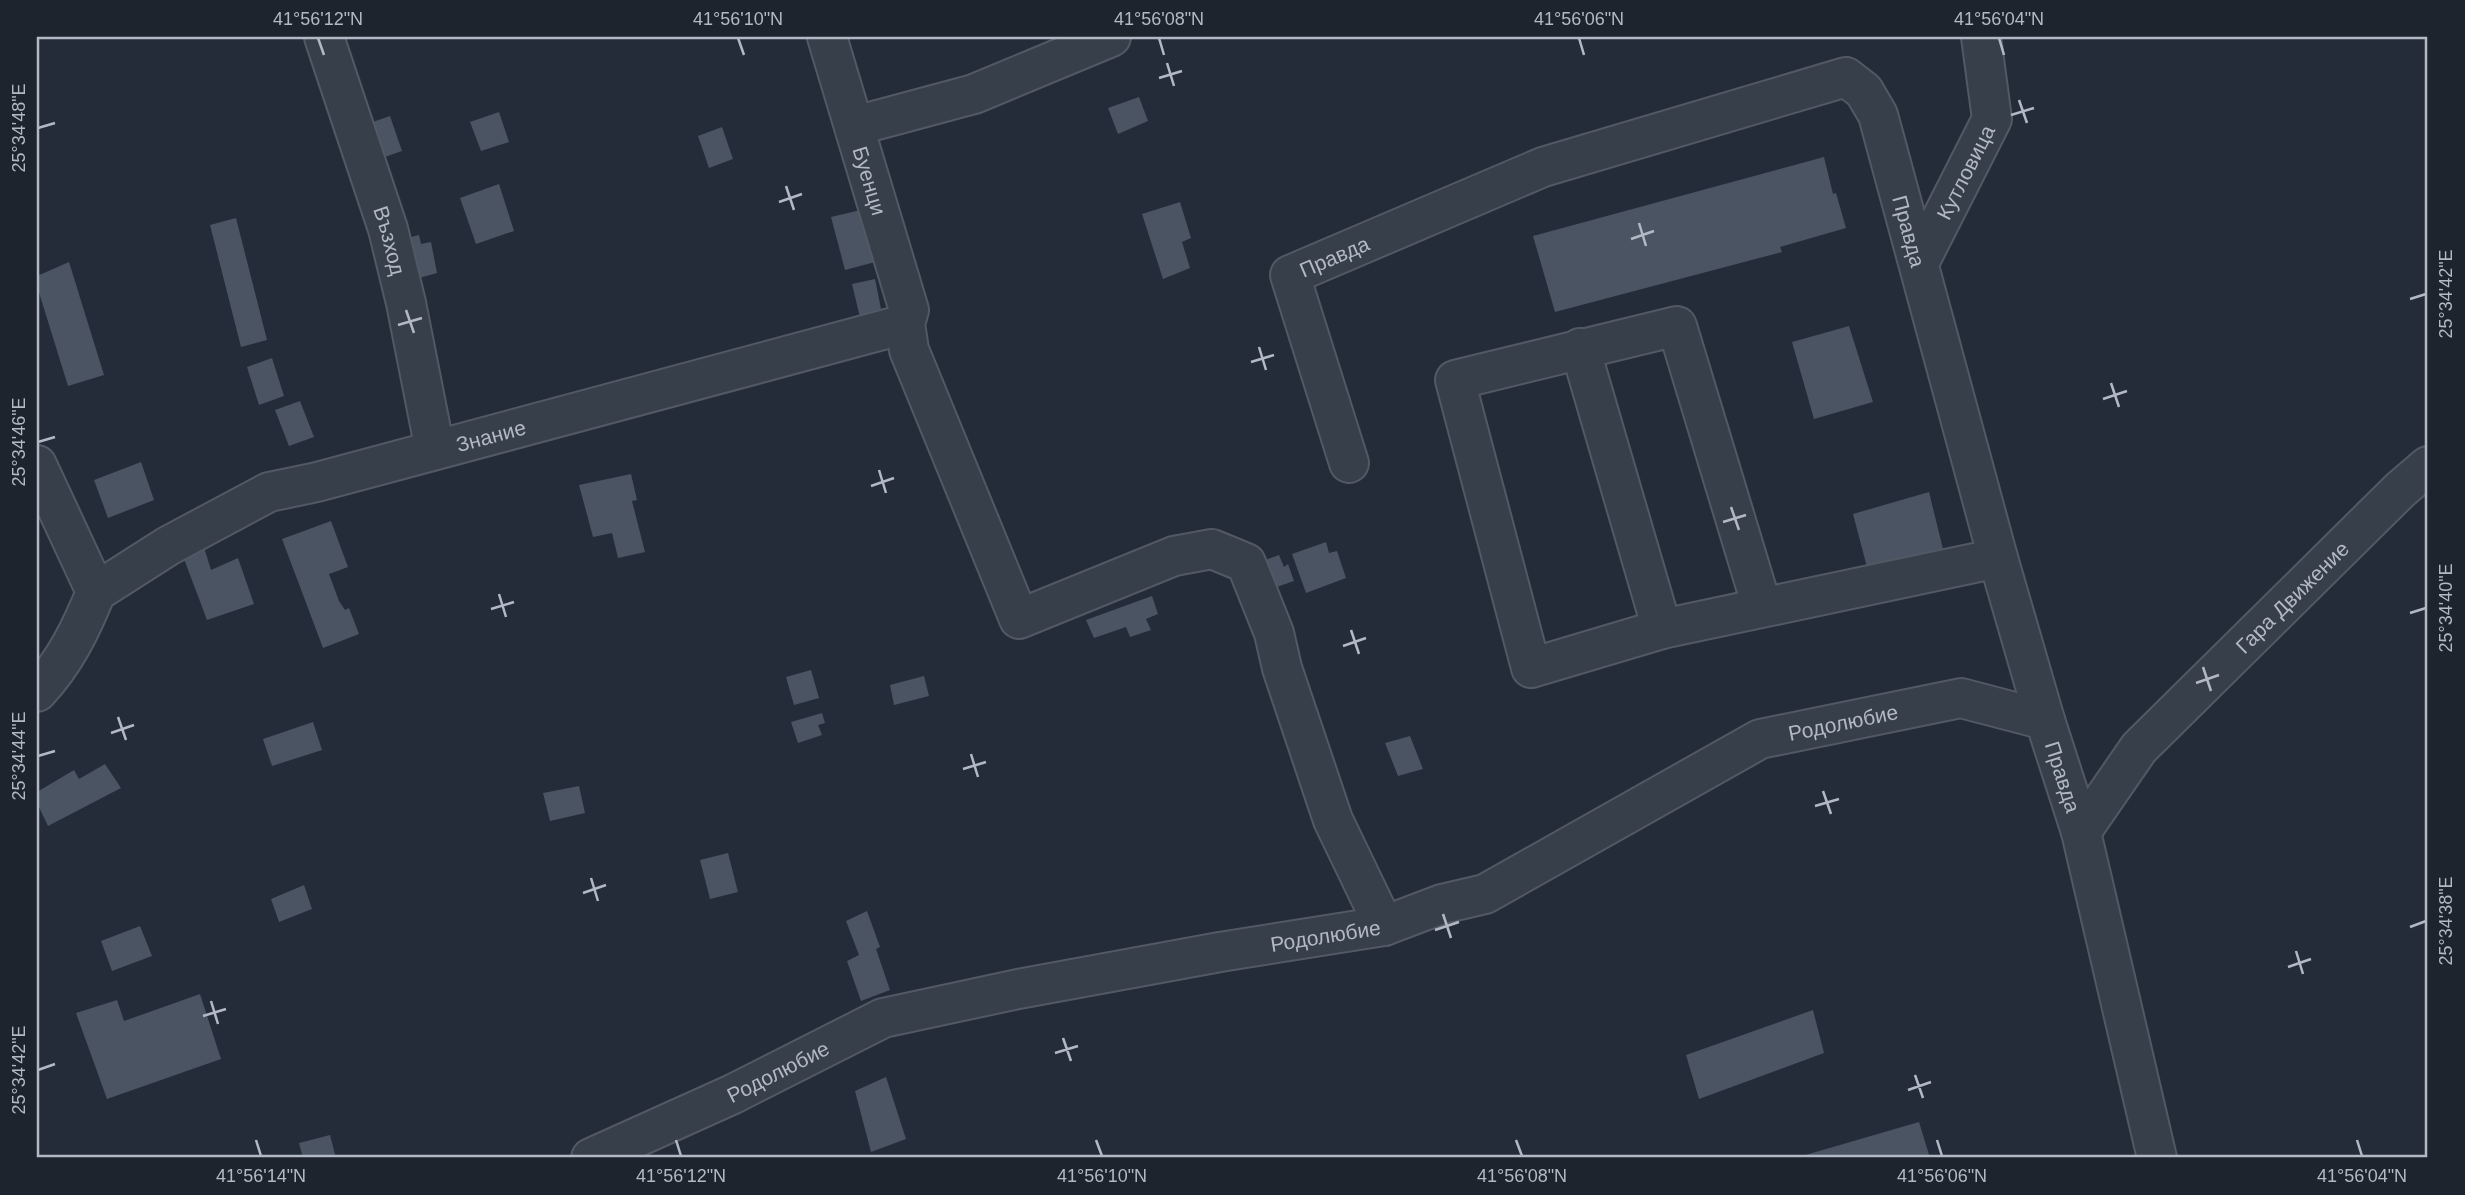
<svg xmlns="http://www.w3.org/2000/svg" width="2465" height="1195" font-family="Helvetica,sans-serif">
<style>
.building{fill:#4a5463}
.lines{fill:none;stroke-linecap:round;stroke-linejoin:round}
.minor-casing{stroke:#525964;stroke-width:42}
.minor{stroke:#373f4a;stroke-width:38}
.ticks{fill:none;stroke:#b2b9c5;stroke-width:2.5}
.labels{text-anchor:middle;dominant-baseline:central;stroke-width:7;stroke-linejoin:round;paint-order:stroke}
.street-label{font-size:21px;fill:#b2b9c5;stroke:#1d242e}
.neatline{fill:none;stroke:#b2b9c5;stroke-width:2.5}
.ticks-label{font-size:18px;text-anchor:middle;fill:#b2b9c5}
</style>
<rect width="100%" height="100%" fill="#242c39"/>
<!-- building -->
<path class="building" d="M1139,97L1148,121L1118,134L1108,108Z
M499,112L509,142L481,151L470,122Z
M390,116L402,151L385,157L373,122Z
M722,127L733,159L709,168L698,136Z
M1824,157L1833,194L1836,193L1846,228L1780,247L1782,252L1555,312L1533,236Z
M499,184L514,231L476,244L460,198Z
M1180,202L1191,238L1182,242L1190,268L1163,279L1142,214Z
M865,209L879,261L845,270L831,217Z
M236,218L267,340L241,347L210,225Z
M419,235L421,244L431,242L437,273L419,278L411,237Z
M69,262L104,375L68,386L37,286V276Z
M875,279L884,324L863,330L852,284Z
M1849,326L1873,402L1814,419L1792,342Z
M272,358L284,396L259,405L247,367Z
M300,401L314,437L289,446L275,410Z
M141,462L154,500L108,518L94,480Z
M631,474L637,500L632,501L645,552L618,558L612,533L593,537L579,485Z
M1929,492L1943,549L1868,571L1853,514Z
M331,521L348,567L329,574L339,601L345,610L349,608L359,634L323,648L282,539Z
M1326,542L1329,553L1337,551L1346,578L1306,593L1292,554Z
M204,547L211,570L238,558L254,604L207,620L184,559Z
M1279,555L1284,567L1288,564L1294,581L1271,589L1260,562Z
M1152,596L1158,614L1146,619L1151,630L1130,637L1126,627L1094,638L1086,620Z
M811,670L819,698L794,705L786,677Z
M924,676L929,696L894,705L890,685Z
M822,713L825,723L818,725L822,735L798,743L791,722Z
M313,722L322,750L272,766L263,739Z
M1410,736L1423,769L1398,776L1385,743Z
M105,764L121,788L48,826L37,803V792L74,770L79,779Z
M579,786L585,813L550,821L543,793Z
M728,853L738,892L710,899L700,860Z
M304,885L312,909L279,922L271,899Z
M867,911L880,947L876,949L890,990L861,1001L847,961L859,955L846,921Z
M140,926L152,956L112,971L101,941Z
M200,994L221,1059L107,1099L76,1013L117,1000L124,1021Z
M1813,1010L1824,1053L1699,1099L1686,1055Z
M886,1077L906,1139L871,1152L855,1091Z
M1919,1122L1930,1158H1795Z
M330,1135L336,1158H303L299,1143Z"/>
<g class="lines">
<defs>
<g id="minor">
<path id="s1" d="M324,37L388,229L406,303L435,450"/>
<path id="s2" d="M827,37L909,310L905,324L909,350L1019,619L1174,556L1212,549L1246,563L1274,633L1282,668L1333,820L1384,926"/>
<path d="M855,126L974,94L1111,37"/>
<path id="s3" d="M1919,263L1992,119L1981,37"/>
<path d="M1580,348L1662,629L1998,558"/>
<path id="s4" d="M1349,463L1290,275L1543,167L1846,77L1864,91L1878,115L1998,558L2045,720L2081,832L2157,1158"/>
<path d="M37,465L96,592C81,629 65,662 37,692"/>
<path id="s5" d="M96,592L168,546L269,492L317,482L905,324"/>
<path d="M1662,629L1531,668L1455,380L1677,326L1762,607"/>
<path id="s6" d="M2081,832L2139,748L2400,490L2428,466"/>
<path id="s7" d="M591,1158L733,1094L883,1018L1018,989L1220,952L1384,926L1442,904L1485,894L1760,739L1961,698L2045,720"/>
</g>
</defs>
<!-- minor casing -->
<use href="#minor" class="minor-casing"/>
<!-- minor -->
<use href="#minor" class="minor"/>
</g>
<!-- ticks -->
<path class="ticks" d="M318,38L324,55M738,38L744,55M1159,38L1164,55M1579,38L1584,55M1999,38L2004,55M1167,63L1174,86M1159,78L1182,71M2019,100L2027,123M2011,115L2034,108M38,128L55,123M786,186L794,210M779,202L802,194M1639,223L1646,246M1631,239L1654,231M2410,299L2426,294M406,310L414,333M398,325L422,318M1259,347L1266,370M1251,362L1274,355M2111,383L2119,407M2103,399L2127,391M38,442L55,437M879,470L886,493M871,486L894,478M1731,507L1739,530M1723,522L1746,515M499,594L506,617M491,609L514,602M2410,613L2426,608M1351,630L1359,654M1343,646L1366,638M2203,667L2211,691M2196,683L2219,675M118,717L126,740M111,733L134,725M971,754L978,777M38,756L55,751M963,769L986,762M1823,791L1831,814M1815,806L1839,799M591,878L598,901M583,893L606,885M1443,914L1451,938M2410,927L2426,921M1435,930L1459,922M2296,951L2303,974M2288,967L2311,959M211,1001L218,1024M203,1016L226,1009M1063,1038L1071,1061M1055,1053L1078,1046M38,1070L55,1064M1915,1075L1923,1098M1908,1090L1931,1082M256,1140L261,1156M676,1140L681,1156M1096,1140L1102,1156M1516,1140L1522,1156M1937,1140L1942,1156M2357,1140L2362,1156"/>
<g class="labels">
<!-- street labels -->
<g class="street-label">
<text stroke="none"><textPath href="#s3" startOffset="102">Кутловица</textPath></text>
<text stroke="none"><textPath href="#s2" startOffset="150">Буенци</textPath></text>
<text stroke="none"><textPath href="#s4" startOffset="959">Правда</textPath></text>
<text stroke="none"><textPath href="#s1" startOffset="214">Възход</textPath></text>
<text stroke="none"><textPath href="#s4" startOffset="245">Правда</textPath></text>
<text stroke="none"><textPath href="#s5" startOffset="429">Знание</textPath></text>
<text stroke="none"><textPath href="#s6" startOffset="317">Гара Движение</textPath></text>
<text stroke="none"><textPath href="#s7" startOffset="1340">Родолюбие</textPath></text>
<text stroke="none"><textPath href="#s4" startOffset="1526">Правда</textPath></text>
<text stroke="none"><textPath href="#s7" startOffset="774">Родолюбие</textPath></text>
<text stroke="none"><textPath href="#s7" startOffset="206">Родолюбие</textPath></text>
</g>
</g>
<!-- border -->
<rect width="2465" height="1195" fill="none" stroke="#1d242e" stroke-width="77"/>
<rect x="38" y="38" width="2388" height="1118" class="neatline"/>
<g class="ticks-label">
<text x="318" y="25">41°56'12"N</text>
<text x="738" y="25">41°56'10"N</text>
<text x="1159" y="25">41°56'08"N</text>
<text x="1579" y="25">41°56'06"N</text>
<text x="1999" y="25">41°56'04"N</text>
<text transform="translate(19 128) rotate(-90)" y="6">25°34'48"E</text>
<text transform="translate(2446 294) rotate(-90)" y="6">25°34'42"E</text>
<text transform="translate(19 442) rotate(-90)" y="6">25°34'46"E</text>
<text transform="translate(2446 608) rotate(-90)" y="6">25°34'40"E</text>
<text transform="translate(19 756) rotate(-90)" y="6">25°34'44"E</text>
<text transform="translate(2446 921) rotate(-90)" y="6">25°34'38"E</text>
<text transform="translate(19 1070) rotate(-90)" y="6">25°34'42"E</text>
<text x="261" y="1182">41°56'14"N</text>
<text x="681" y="1182">41°56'12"N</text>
<text x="1102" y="1182">41°56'10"N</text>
<text x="1522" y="1182">41°56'08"N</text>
<text x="1942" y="1182">41°56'06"N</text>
<text x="2362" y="1182">41°56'04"N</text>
</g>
</svg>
